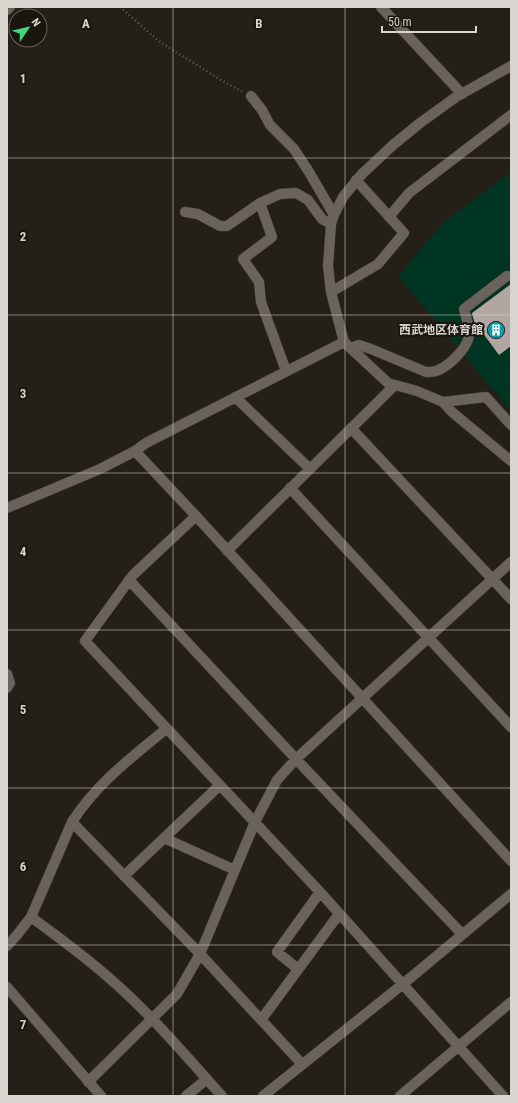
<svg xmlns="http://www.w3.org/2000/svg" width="518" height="1103" font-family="'Roboto Condensed','Noto Sans JP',sans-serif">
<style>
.green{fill:#003523}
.building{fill:#b3a6a2}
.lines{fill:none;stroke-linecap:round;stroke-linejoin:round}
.minor-casing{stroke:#3e3935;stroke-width:11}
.path{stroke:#635f58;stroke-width:2.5;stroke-dasharray:1 3;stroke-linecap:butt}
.minor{stroke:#69635b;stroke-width:10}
.grid{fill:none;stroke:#d8d5d0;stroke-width:1;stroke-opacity:0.55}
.labels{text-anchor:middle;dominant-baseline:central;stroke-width:4;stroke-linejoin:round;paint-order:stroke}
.poi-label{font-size:12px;font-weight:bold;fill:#d8d5d0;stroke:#1a150e;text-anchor:end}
.grid-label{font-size:13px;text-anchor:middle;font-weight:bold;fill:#d8d5d0;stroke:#1a150e;stroke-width:4;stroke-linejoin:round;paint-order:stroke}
</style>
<rect width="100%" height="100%" fill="#241f17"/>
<!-- green -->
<path class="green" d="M511,172V411L398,276L444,222Z"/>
<!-- building -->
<path class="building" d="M511,284V346L499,355L474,321L472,313Z"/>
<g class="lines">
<defs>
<path id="minor" d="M381,7L462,94
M7,10L10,7
M511,66L456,97L420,123L393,145L362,174L343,197L334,215L331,224L328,266L331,292L344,342L388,383L417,391L443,402L486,397L511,425
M251,96L262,110L270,125L294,149L309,172L334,215
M260,203L272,237L243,259L259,282L261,302L286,371
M185,212L198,214L220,226H227L260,203L280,194L296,193L308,200L322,219L331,224
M389,217L409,193L511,115
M331,292L378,264L404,233L356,180
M351,348L359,345L371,349L426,372C429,372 433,372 436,371C448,367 467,349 469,336C470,328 466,317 464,309L507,276
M235,397L310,469
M443,402L452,412L511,461
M351,428L511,599
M135,451L196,516L511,861
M290,488L511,727
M7,508L100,469L135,451L146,443L344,342
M196,516L133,575L85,641L320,892L503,1096
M227,551L395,385
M129,580L296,759L462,934
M7,674L10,683L7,688
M72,822L200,954L302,1064
M164,838L235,870
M124,876L220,785
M31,917C57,936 83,955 108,977C150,1013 185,1055 222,1096
M7,946L17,935L31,917L72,822C96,784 132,757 166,729
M298,969L277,952L320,892
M7,987L101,1096
M261,1020L339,914
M88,1082L177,994L200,954L255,822L277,780L296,759L511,562
M186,1096L207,1079
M263,1096L403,984L511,894
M400,1096L511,1002"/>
</defs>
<!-- minor casing -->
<use href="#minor" class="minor-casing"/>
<!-- path -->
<path class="path" d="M120,7L160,42L221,80L243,92"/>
<!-- minor -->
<use href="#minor" class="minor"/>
</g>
<!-- grid -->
<path class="grid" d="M173,7V1096M345,7V1096M7,158H511M7,315H511M7,473H511M7,630H511M7,788H511M7,945H511"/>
<!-- icons -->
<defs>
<symbol id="building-disc" viewBox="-11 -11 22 22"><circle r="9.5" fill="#0f9aa8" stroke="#1a150e"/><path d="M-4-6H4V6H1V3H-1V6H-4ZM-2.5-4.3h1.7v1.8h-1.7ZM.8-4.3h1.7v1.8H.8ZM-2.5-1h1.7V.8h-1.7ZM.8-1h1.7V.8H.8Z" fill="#fff"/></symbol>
</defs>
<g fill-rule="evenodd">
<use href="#building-disc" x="486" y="320" width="20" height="20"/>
</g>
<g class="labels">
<!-- poi labels -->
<g class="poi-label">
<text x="483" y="330">西武地区体育館</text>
</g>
</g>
<g class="grid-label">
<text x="86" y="28">A</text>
<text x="259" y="28">B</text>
<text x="23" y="83">1</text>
<text x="23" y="241">2</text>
<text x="23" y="398">3</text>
<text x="23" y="556">4</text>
<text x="23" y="714">5</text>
<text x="23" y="871">6</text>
<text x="23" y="1029">7</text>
</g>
<!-- border -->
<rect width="518" height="1103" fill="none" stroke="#d8d5d0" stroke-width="16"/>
<!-- north arrow -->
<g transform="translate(28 28) rotate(55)"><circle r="19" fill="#1a150e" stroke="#66625c"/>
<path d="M0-3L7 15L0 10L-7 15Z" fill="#43d77b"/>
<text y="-6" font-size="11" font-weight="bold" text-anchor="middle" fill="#d8d5d0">N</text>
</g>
<!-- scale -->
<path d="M382 26v6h94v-6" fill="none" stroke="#d8d5d0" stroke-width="2"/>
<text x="388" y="26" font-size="12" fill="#d8d5d0" stroke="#1a150e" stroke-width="3" paint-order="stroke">50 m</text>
</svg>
